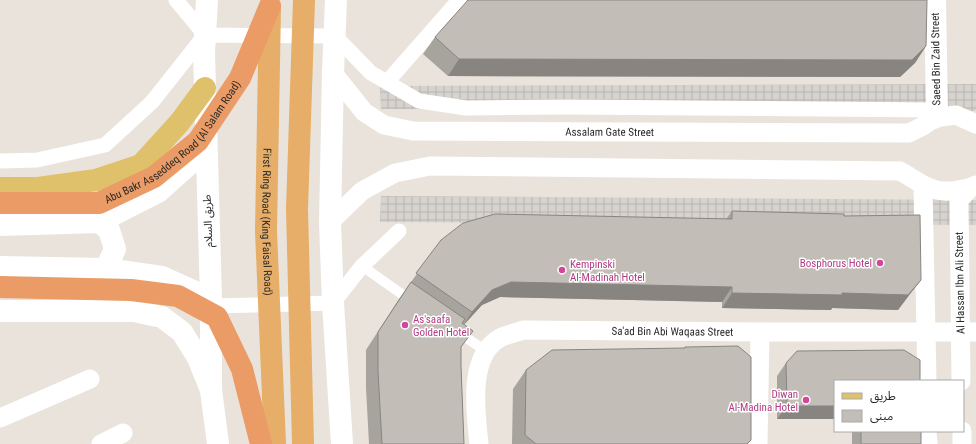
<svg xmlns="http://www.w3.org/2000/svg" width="976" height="444" font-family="'Roboto Condensed','Noto Sans Arabic',sans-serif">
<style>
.plaza{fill:url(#plaza-grid)}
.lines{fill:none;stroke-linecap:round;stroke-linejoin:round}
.service{stroke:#fff;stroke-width:10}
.pedestrian{stroke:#fff;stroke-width:15}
.minor{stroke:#fff;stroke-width:19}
.tertiary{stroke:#fff;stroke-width:22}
.secondary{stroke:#fff;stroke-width:22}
.primary{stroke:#e0c16b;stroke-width:22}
.trunk{stroke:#e6ae68;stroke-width:22}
.motorway{stroke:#eb9b65;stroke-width:22}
.wall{fill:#a7a39d}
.shaded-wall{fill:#888580}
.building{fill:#c2beb7;stroke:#888580}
.hotel-dot{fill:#d1479c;stroke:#fff;stroke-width:1.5}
.labels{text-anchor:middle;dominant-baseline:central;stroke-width:3;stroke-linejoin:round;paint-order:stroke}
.street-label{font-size:11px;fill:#292929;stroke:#fff}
.hotel-label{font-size:11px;fill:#b23c85;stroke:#fff;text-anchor:end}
</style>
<defs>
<pattern id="plaza-grid" width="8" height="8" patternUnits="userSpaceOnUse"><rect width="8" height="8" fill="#d6d2ce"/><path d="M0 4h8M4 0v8" fill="none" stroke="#b8b4b1"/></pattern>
</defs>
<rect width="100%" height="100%" fill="#e9e3dc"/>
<!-- plaza -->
<path class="plaza" d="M976,84V111L381,109L380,86Z
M381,196L976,200V225L380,222Z"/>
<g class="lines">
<!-- service -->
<path class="service" d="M362,266L413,302
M456,331L486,351"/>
<!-- pedestrian -->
<path class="pedestrian" d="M176,0L205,35
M205,35L335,36L371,73L419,101L466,108L565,107L937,110
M387,82L459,0
M0,161L37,160L105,145L152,102L205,35
M211,306L333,303L362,266L399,231"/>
<!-- minor -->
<g class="minor">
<path id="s1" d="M333,73L364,112L384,125L413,131L909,133L923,126L934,118L956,115L976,124"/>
<path d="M923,186L927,381"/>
<path d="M330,222L362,191L395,173L430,166L900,171C921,183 933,195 958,190C965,189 970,188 976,185"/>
<path d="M961,381L959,200L970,188"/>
<path d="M0,418L90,379"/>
<path d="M927,431L928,444"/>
<path d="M962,431V444"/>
<path d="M101,444L123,433"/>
<path id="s2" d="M479,444C476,414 467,356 500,338C507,334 516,333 523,330L760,332H976"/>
<path d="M758,444L760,332"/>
</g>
<!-- tertiary -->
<path class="tertiary" d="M204,52L211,299V390L218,444
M333,73L330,222L333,303L342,444
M934,118L937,110L935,0"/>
<!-- secondary -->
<path class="secondary" d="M204,52L207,0
M333,73L336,0
M99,222L158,192L206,149
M0,225L99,222L109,230L115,249L106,269L0,267
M106,269L162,277L211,299
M0,311H134L162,317L182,332L198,358L211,390"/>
<!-- primary -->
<path class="primary" d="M0,188H38L96,180L141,165L180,122L205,88"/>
<!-- trunk -->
<g class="trunk">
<path id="s3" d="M270,7L266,231L275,444"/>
<path d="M303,444L297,209L304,0"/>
</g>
<!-- motorway -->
<g class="motorway">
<path id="s4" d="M0,203H99L154,177L198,141L240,78L270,6"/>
<path d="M0,287L131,290L178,296L217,317L242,369L261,444"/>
</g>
</g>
<!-- wall -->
<path class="wall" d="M435,37L926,46L915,63L900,77L448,76L423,54Z
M732,211L844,216L921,280L910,294L898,310L832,308L831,310L722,308V302L500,297L482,305L464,324L461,348V366L464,444H369L366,388V350L399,299L441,240L726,219Z
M685,347L748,444H512L513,389L526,370L684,348Z
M786,363L920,381L777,419V376Z
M852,431H921V444H852Z"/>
<!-- shaded-wall -->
<path class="shaded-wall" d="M926,46L915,63L900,77L448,76L459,59Z
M921,280L910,294L898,310L832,308L831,310L722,308L732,293H842Z
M511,282L732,287L722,302L500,297L482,305L462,327L472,312L492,290Z
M787,406H835V419H777Z"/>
<!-- building -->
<path class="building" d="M468,0H927L926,46L912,60L459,59L435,37Z
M732,211L844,214V216L920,215L921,280L908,295L842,293V295L732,293V287L511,282L492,290L472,312L416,273L441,240L463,223L495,214L732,219Z
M411,282L465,319L462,323L473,331L461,347V366L464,444H382L378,371V332Z
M738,346L751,357V440L747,444H536L525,435L526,370L552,350L685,348V347Z
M904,350L920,360V381H835V406H787L786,363L797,351Z
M861,431H921V444H861Z"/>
<!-- markers -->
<g class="hotel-dot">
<circle cx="880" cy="263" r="4"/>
<circle cx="562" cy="270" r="4"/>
<circle cx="405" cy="325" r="4"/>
<circle cx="806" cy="400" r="4"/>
</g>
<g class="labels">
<!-- street labels -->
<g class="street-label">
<text transform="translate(936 59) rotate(-91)">Saeed Bin Zaid Street</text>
<text stroke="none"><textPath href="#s1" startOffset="300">Assalam Gate Street</textPath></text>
<text stroke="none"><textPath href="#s4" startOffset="197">Abu Bakr Asseddeq Road (Al Salam Road)</textPath></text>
<text transform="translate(208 221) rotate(-92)">طريق السلام</text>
<text stroke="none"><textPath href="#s3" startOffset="215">First Ring Road (King Faisal Road)</textPath></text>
<text transform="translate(960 283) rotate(-91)">Al Hassan Ibn Ali Street</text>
<text stroke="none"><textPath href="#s2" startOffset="288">Sa'ad Bin Abi Waqaas Street</textPath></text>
</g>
<!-- hotel labels -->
<g class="hotel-label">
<text x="872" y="263">Bosphorus Hotel</text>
<text x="570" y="264" text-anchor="start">Kempinski<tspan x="570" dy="13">Al-Madinah Hotel</tspan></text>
<text x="413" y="319" text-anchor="start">As'saafa<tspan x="413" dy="13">Golden Hotel</tspan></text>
<text x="798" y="394">Diwan<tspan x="798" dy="13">Al-Madina Hotel</tspan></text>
</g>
</g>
<!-- legend -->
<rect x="834" y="380" width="130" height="52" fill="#ffffff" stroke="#a9a9a9"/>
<rect x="842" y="393" width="20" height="6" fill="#e0c16b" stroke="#a9a9a9"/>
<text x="870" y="400" font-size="12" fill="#292929">طريق</text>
<rect x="842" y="410" width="20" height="12" fill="#c2beb7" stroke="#a9a9a9"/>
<text x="870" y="420" font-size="12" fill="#292929">مبنى</text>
</svg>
